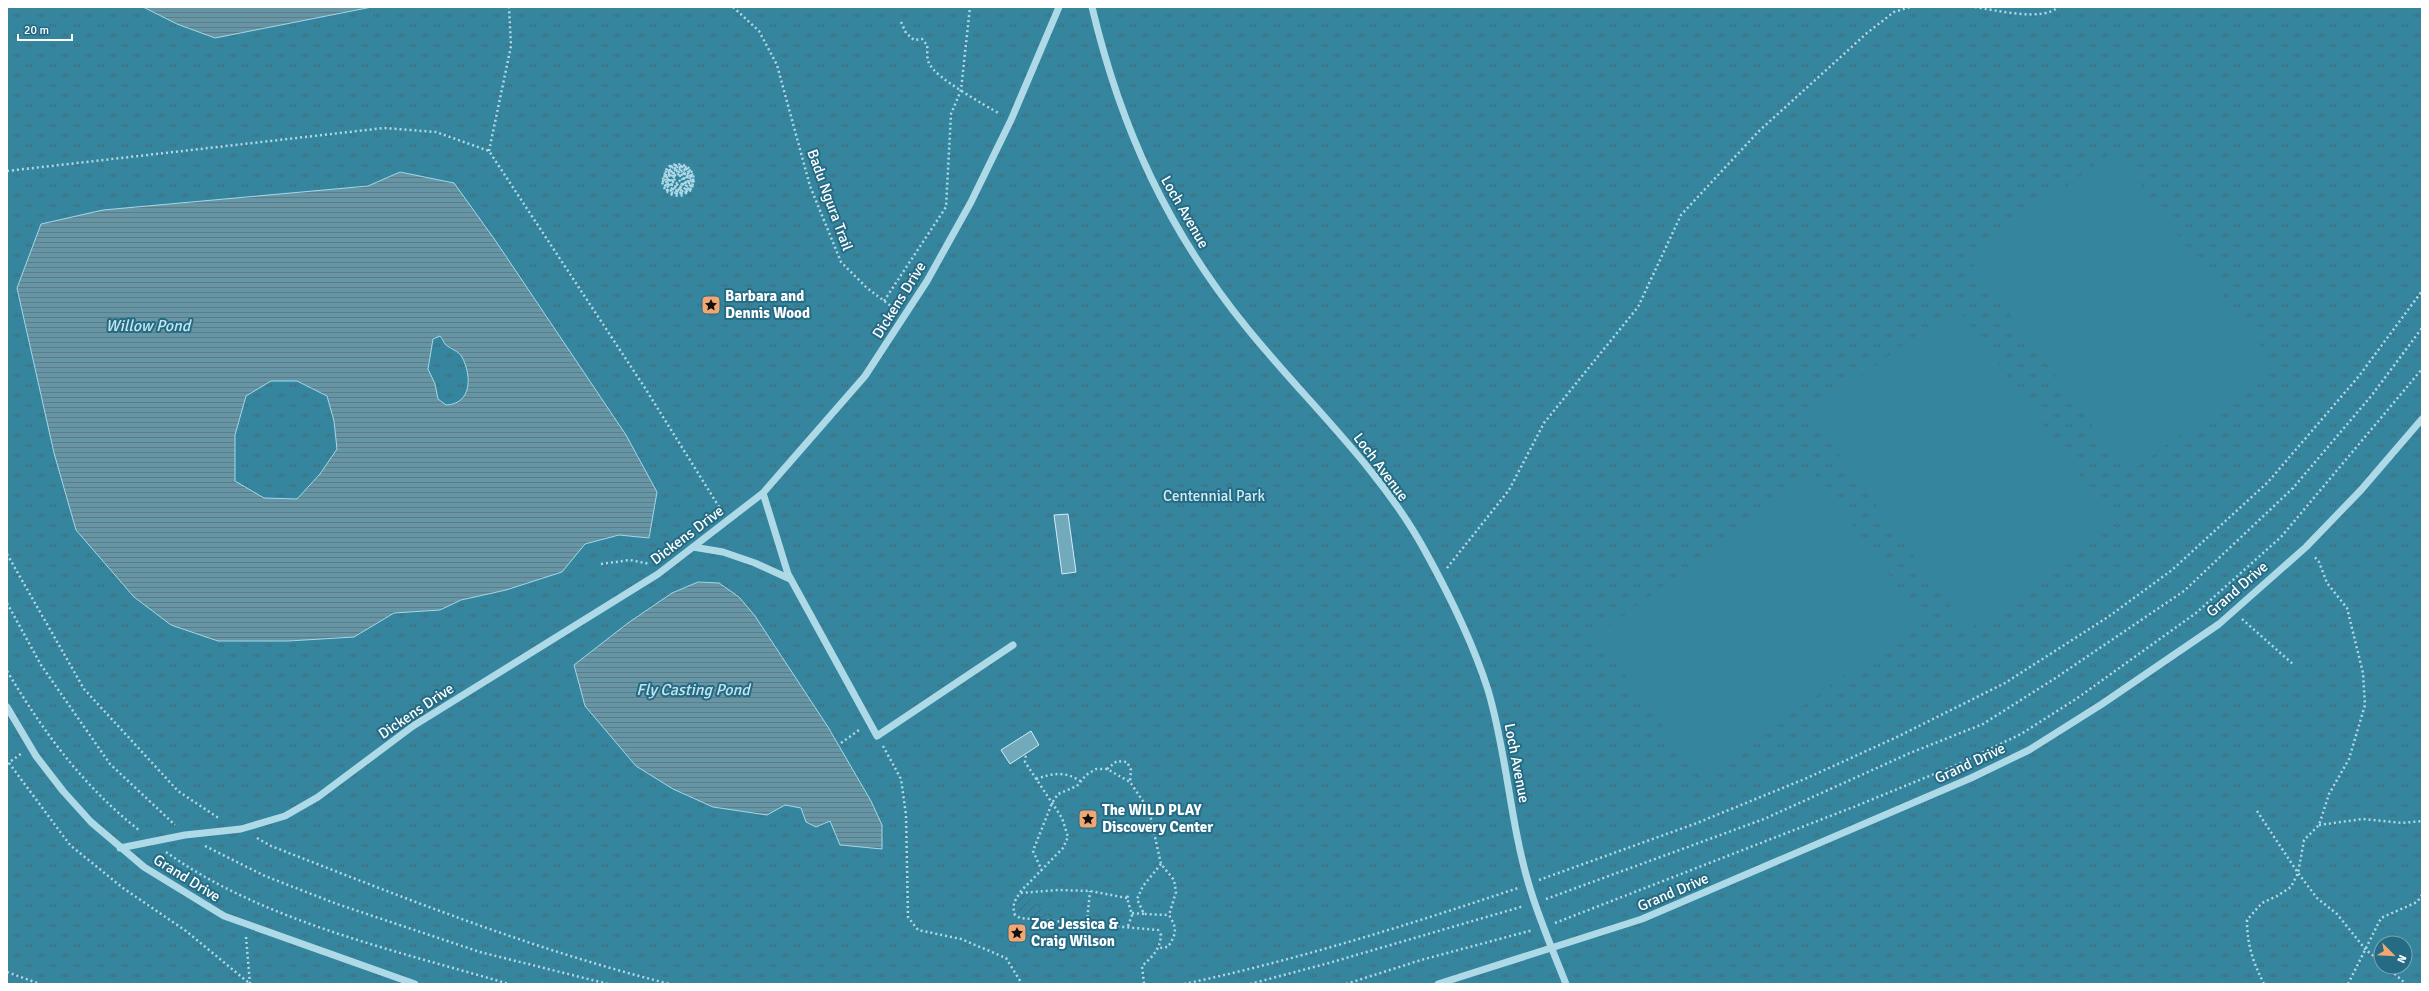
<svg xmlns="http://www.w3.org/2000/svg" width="2429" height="991" font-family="Signika,sans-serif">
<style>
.park{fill:url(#park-tufts);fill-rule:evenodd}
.garden{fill:url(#garden-furrows)}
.pitch{fill:#36859f}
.water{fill:url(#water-rules);stroke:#a2d8e8;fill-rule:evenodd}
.building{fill:#72aabc;stroke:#d2edf6}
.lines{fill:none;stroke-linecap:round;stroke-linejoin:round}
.path{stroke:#aedae8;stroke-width:2.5;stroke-dasharray:2 3;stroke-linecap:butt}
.minor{stroke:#aedae8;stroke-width:7}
.labels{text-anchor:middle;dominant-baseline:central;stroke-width:4;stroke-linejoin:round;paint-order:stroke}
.street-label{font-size:15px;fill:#fff;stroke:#256b84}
.poi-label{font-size:15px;font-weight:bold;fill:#fff;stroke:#256b84;text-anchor:start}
.park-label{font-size:15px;fill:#d2edf6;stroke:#256b84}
.water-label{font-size:16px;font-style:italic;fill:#c4e6f1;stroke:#256b84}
</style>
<defs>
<pattern id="park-tufts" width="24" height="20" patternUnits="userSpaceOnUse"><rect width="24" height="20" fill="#36859f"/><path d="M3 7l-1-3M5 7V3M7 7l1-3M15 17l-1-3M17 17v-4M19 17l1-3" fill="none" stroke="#406b7a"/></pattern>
<pattern id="garden-furrows" width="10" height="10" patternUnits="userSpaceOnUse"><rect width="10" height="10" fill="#36859f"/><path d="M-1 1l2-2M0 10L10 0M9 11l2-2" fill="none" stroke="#406b7a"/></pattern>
<pattern id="water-rules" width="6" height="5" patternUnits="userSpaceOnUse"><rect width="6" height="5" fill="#6696a6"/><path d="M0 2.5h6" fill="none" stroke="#5d7c86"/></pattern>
</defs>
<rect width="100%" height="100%" fill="#256b84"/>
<!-- park -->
<path class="park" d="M7,7H2422V984H7ZM2381,943H2405V967H2381Z"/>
<!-- garden -->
<path class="garden" d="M1026,895L1050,918L1022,916L1017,912C1015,905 1016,902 1020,896Z"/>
<!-- pitch -->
<path class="pitch" d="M2115,150L2274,364L2128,474L1969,259Z
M1956,306L2114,522L1968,630L1810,414Z
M1814,473L1921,618L1703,780L1596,636Z"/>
<!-- water -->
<path class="water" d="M143,7H372L215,38L177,24Z
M400,172L454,183L495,240L626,435L657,492L649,538L619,535L585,544L562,572L506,590L461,600L440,610L394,613L354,637L288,641H218L171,625L134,597L76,530L54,453L17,288L41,224L103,210L368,186ZM440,336C442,338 443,341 445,344C450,349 459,351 462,357C472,376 472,404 446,405L438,399L435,384L428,369L433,339ZM271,381H297L327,396L334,421L337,449L320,474L297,499L264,498L235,481V435L246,396Z
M698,582L719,583L739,597L755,616L828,727L871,801L882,825V849L840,845L830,821L816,827L806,822L801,808L785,805L767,815L713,807L673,789L636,766L585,706L574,665L628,623L672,593Z"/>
<!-- building -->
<path class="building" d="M1068,514L1076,572L1062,574L1054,515Z
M1031,731L1039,745L1010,764L1001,750Z"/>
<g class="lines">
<!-- path -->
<path class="path" d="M733,7L759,31L777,65L810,186L841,262L867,288L895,309
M1975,7C1995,10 2043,22 2058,7
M901,22L906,33L914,40L922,39L927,45C928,50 926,58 929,63C935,78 985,105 1000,114
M489,151L511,46L509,7
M7,171L384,128L436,132L489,151L645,388L721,510
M679,180L685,187L688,182L687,174L689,183L685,188L689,192C702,176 686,157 668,167L678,165L688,168C694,175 695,182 690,190L692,182L690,173L688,172C692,177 692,184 688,189L690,178C686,167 679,169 670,170L678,167L688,170L683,167H673C663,174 665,180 667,190L663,181L667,168L662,181C664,192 672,198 684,195L686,193L680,195L671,193L668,190L675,194L686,192C683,192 679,193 676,193C665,190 664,178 670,171L667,181L669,187L668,178L671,172L678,170L684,171L685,174C681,170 677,170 673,173C678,172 683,170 687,178L685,185L684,176L683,184L682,176L675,175L683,176L681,173L672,177V185L670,181L672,173L669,182L675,189H682L673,186L681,187L673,182L674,176L675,183L681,184L685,189L678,191L670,188L680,192L685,190L689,193
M884,301L946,207L951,114L961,90L970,7
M7,554L84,689L178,791L220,819
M601,564L630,560L650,564
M1447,568L1509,490L1544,423L1638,307L1681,215L1759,131L1867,33L1894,12L1910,7
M7,603L41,665L110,764L175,825
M2242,619L2294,665
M7,671C45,734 82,785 140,831
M841,743L859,730
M883,746L901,779L906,815L908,917L918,930L961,939L1006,958L1022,984
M9,763L70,845L123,888L186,931L249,983
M7,764L22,753
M1107,769L1117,761L1127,762L1131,770L1130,782
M1036,779C1053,773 1065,771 1080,781
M2257,811L2298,873L2317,898L2337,914L2366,950L2381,962
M2319,825L2363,819L2402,823L2422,821
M257,838L271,846C402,897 533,950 670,984
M205,846L265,876L337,904L480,952L608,984
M166,852C262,921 397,951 509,984
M1161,864L1143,886L1137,899L1144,914L1169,915
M1042,871L1033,851L1052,803L1058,794L1077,786L1086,775L1096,769H1107L1130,782L1149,810L1161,864L1174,880L1176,892L1169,915C1177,928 1177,933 1168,947L1159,948
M1539,880L1697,823L1807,778L1897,737L2005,683L2108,617L2172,570L2268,482L2359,376L2422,291
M1020,892L1063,848L1068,837L1062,818L1025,762L1026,754
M1127,898L1090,891L1058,890L1020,893C1014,901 1012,906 1015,915L1020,918L1158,930L1161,935C1160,950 1152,957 1142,966L1144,984
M1546,899L1764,819L1910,753L1983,724L2054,679L2184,591L2293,488L2372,395L2422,328
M1132,913L1144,914
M1087,922L1090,891
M1555,923L1856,806L1961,763L2021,734L2076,699L2196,613L2281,537L2422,369
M1128,926L1132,915L1127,898L1129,893
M246,937L250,984
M2387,967L2406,984
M7,972L40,984
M1184,984C1297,960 1408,925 1518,888
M1250,984L1329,963L1524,906
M1346,984L1421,960L1533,930
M2264,984C2253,962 2247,945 2247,920L2262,903L2277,896L2291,887L2298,873L2304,840L2319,825L2329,794L2349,759L2365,705L2363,673L2347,608L2327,583L2319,562L2313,555
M2348,984L2381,918L2417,902L2422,895"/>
<!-- minor -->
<path class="minor" d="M1092,7C1121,129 1168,231 1247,328C1306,401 1378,466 1424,549C1449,594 1472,640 1488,690C1507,754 1510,822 1529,885C1539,919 1553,951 1566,984
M763,493L788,574L877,736L1013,645
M693,547L723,552L755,563L790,579
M7,707L36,756L63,791L91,822L144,867L224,916L415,984
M120,848L185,835L241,829L285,816L318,797L413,726L658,574L763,493L865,376L927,281L971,202L1011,120L1059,7
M1438,984L1642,919L1971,778L2029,750L2102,704L2219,624L2306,547L2361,490L2422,419"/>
</g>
<!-- icons -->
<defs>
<symbol id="sight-square" viewBox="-11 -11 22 22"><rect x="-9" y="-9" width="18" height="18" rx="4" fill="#f2a672" stroke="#256b84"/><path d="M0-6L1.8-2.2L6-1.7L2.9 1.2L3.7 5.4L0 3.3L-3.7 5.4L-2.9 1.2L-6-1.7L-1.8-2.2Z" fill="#111"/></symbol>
</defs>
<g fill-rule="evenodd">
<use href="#sight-square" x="700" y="294" width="22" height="22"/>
<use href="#sight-square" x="1077" y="808" width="22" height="22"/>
<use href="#sight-square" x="1006" y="922" width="22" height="22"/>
</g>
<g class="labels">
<!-- street labels -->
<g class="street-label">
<text transform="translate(830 200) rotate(70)">Badu Ngura Trail</text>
<text transform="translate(1185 212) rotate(60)">Loch Avenue</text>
<text transform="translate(899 300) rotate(-58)">Dickens Drive</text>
<text transform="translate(1381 467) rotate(53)">Loch Avenue</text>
<text transform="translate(687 535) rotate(-37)">Dickens Drive</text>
<text transform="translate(2237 589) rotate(-41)">Grand Drive</text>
<text transform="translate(416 711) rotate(-34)">Dickens Drive</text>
<text transform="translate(1517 763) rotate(79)">Loch Avenue</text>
<text transform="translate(1970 763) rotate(-25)">Grand Drive</text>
<text transform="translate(187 878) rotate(32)">Grand Drive</text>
<text transform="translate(1673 892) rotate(-23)">Grand Drive</text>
</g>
<!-- poi labels -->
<g class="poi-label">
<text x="725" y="296">Barbara and<tspan x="725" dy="17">Dennis Wood</tspan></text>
<text x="1102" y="810">The WILD PLAY<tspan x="1102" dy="17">Discovery Center</tspan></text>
<text x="1031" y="924">Zoe Jessica &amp;<tspan x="1031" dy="17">Craig Wilson</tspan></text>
</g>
<!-- park labels -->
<g class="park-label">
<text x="1214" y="496">Centennial Park</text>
</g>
<!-- water labels -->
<g class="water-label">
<text x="148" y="326">Willow Pond</text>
<text x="693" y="690">Fly Casting Pond</text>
</g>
</g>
<!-- border -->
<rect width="2429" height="991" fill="none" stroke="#ffffff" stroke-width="16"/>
<!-- north arrow -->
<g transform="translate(2393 955) rotate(114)"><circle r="19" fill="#256b84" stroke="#7ca6b5"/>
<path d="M0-3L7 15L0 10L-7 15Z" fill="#f2a672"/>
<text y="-6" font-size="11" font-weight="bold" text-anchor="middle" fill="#ffffff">N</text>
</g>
<!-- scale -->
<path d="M18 34v6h54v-6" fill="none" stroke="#ffffff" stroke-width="2"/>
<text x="24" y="34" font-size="12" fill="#ffffff" stroke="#256b84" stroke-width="3" paint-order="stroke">20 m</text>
</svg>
